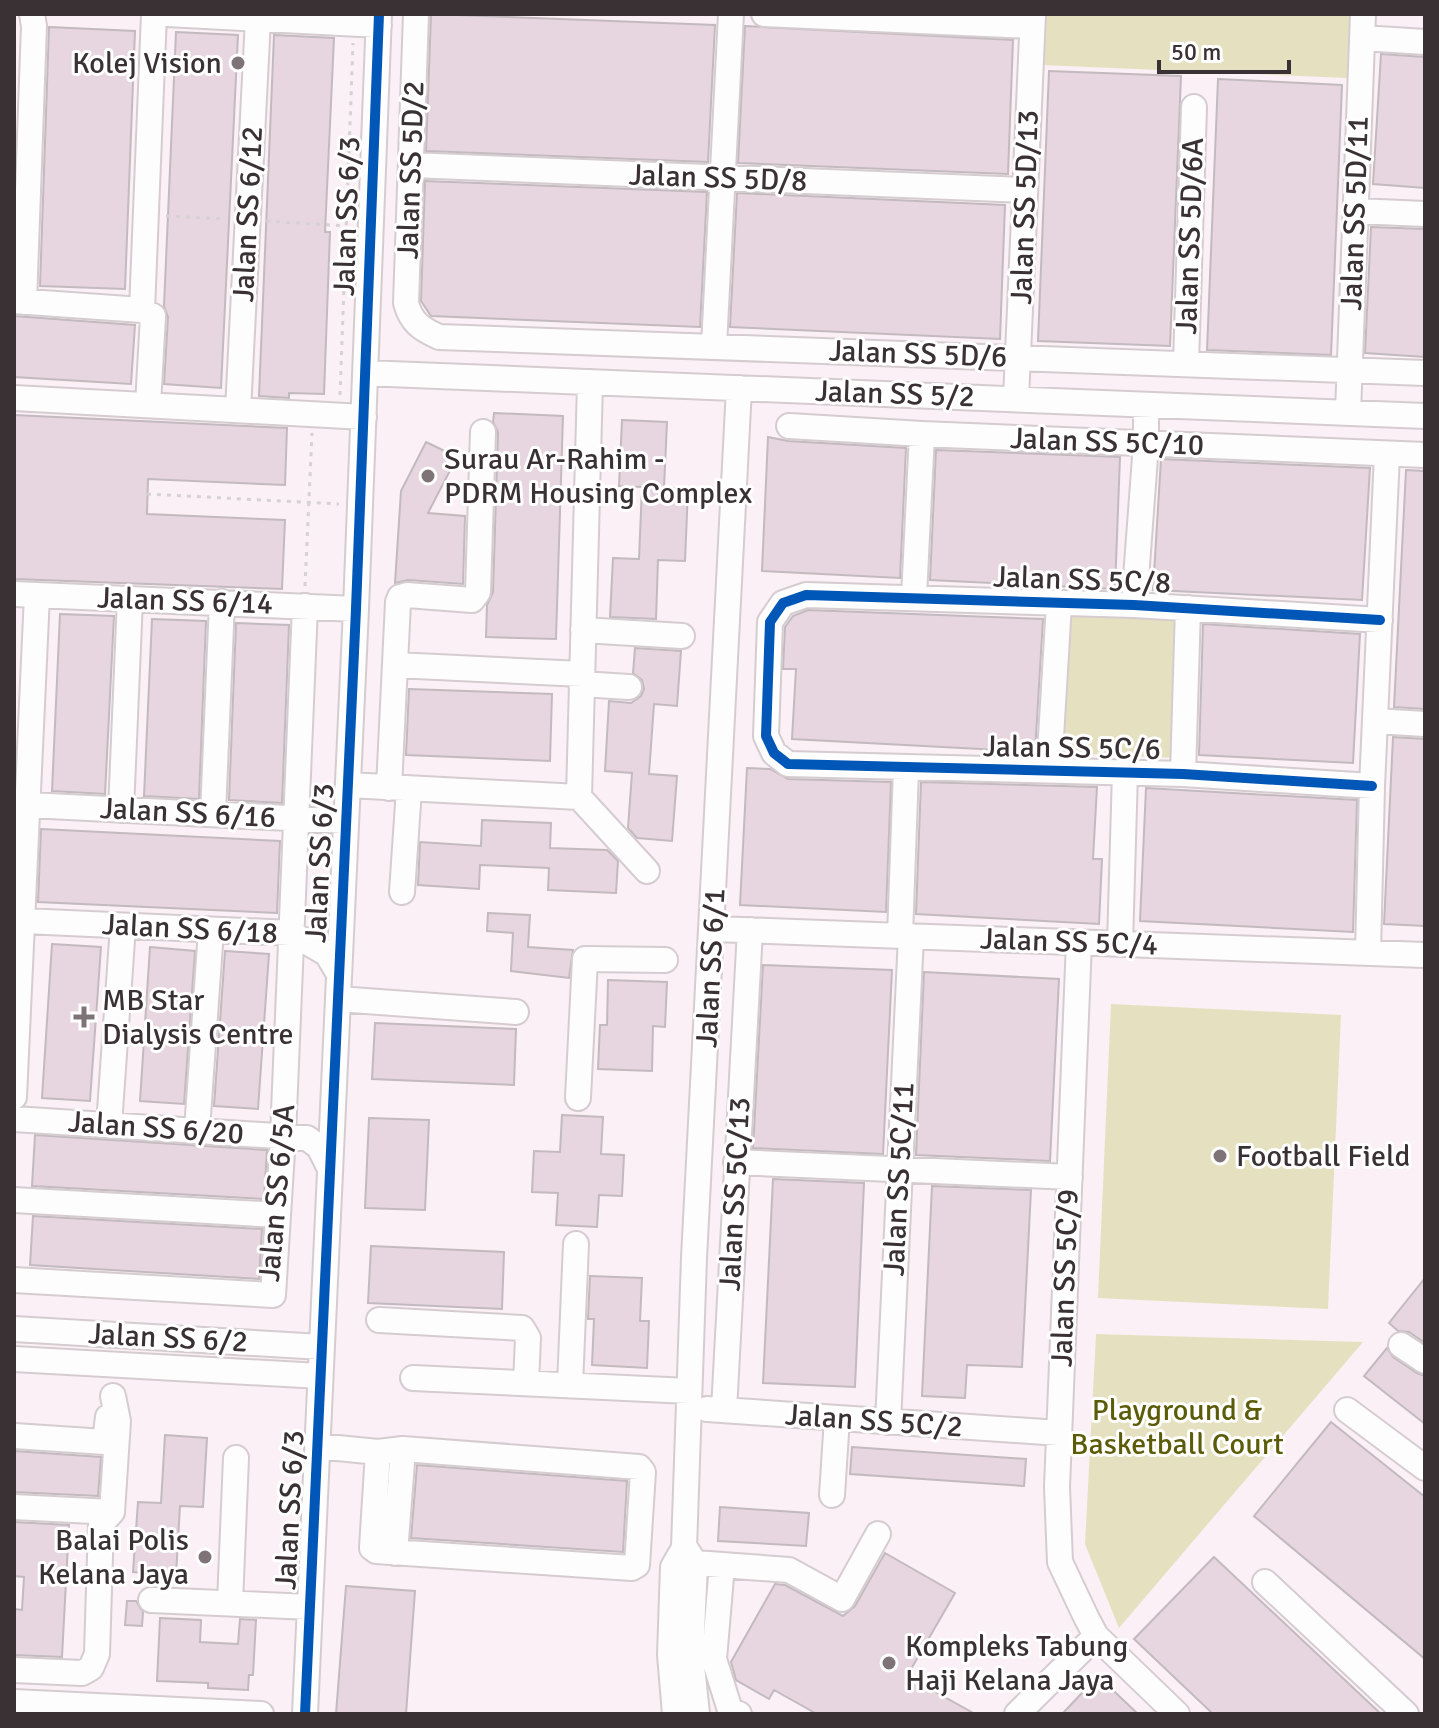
<svg xmlns="http://www.w3.org/2000/svg" width="1439" height="1728" font-family="Signika,sans-serif">
<style>
.green{fill:#e5e1c0}
.building{fill:#e7d6df;stroke:#c2babe;stroke-width:2}
.lines{fill:none;stroke-linecap:round;stroke-linejoin:round}
.minor-casing{stroke:#d5ccd0;stroke-width:28}
.path{stroke:#d6d1d3;stroke-width:3;stroke-dasharray:4 6;stroke-linecap:butt}
.minor{stroke:#fefdfe;stroke-width:24}
.cycleway-casing{stroke:#fff;stroke-width:15}
.cycleway{stroke:#0057b8;stroke-width:10}
.poi-dot{fill:#7e7478;stroke:#fff;stroke-width:3}
.labels{text-anchor:middle;dominant-baseline:central;stroke-width:6;stroke-linejoin:round;paint-order:stroke}
.poi-label{font-size:30px;fill:#3a3135;stroke:#fff;text-anchor:start}
.street-label{font-size:30px;fill:#3a3135;stroke:#fff}
.park-label{font-size:30px;fill:#5b5b08;stroke:#fff}
</style>
<rect width="100%" height="100%" fill="#fbf0f5"/>
<!-- green -->
<path class="green" d="M1043,14H1350L1347,78L1041,65Z
M1065,612L1182,617L1176,758L1059,753Z
M1111,1004L1341,1015L1328,1309L1098,1298Z
M1096,1334L1363,1342L1119,1628L1085,1544Z"/>
<!-- building -->
<path class="building" d="M431,14L715,25L708,162L426,151Z
M745,26L1013,40L1008,174L738,163Z
M49,27L135,31L125,289L40,286Z
M176,32L238,35L221,388L164,384L168,317L164,306Z
M274,35L334,38L325,232H330L324,394L289,393V398L259,396Z
M1381,54L1425,57V188L1373,184Z
M1049,71L1181,76L1170,346L1038,341Z
M1218,79L1342,85L1331,355L1207,350Z
M425,181L707,192L700,327L431,316L421,301Z
M737,193L1005,205L1000,339L730,327Z
M1371,227L1425,229V357L1365,353Z
M14,316L135,325L131,384L14,377Z
M494,413L563,416L556,639L486,637L487,605L493,592L498,432L493,422Z
M14,415L287,428L285,485L148,479L147,514L285,520L282,589L14,579Z
M622,420L667,422L664,488L688,489L685,561L658,560L656,619L610,617L613,558L639,559L642,487L619,486Z
M768,437L788,441L906,448L900,578L762,571Z
M426,442L457,457L428,513L465,516L463,584L408,580L395,583L401,491Z
M936,450L1120,457L1115,589L930,580Z
M1161,459L1370,468L1362,600L1153,590Z
M1406,470L1425,471V709L1394,707Z
M808,610L1043,619L1035,752L792,739L796,669H783L785,627L793,616Z
M60,614L114,616L105,794L52,791Z
M152,619L206,621L199,799L144,796Z
M236,623L289,625L282,803L229,800Z
M1203,624L1360,634L1353,763L1199,755Z
M635,648L681,651L677,706L654,704L649,774L677,776L672,841L637,838L628,828L632,773L605,771L609,701L631,703L641,696L644,689L642,680L633,673Z
M409,689L552,694L550,761L406,755Z
M1393,737L1425,739V926L1384,924Z
M747,768L770,769L788,779L891,782L886,912L740,905Z
M921,782L1097,787L1093,859H1102L1099,924L916,914Z
M1146,788L1357,800L1353,932L1140,921Z
M482,820L551,823L550,848L607,850L618,861L616,893L548,890L549,868L480,865L479,889L418,885L420,842L481,846Z
M41,829L280,841L277,913L38,902Z
M488,913L530,915L528,947L573,950L569,978L511,971L513,933L487,931Z
M52,944L101,947L90,1101L42,1098Z
M150,947L195,951L184,1104L140,1101Z
M225,951L269,954L258,1109L214,1106Z
M763,965L892,970L883,1154L753,1148Z
M924,972L1059,979L1050,1161L916,1155Z
M608,980L667,982L665,1027L653,1026L652,1071L598,1069L600,1025H607Z
M375,1023L516,1029L514,1085L372,1079Z
M562,1115L603,1117L601,1154L624,1155L622,1196L599,1195L597,1227L556,1225L558,1193L532,1192L534,1151L560,1152Z
M369,1118L429,1120L425,1210L365,1208Z
M35,1135L267,1150L264,1199L32,1186Z
M773,1179L864,1183L855,1387L763,1383Z
M932,1186L1031,1190L1022,1367L967,1365L965,1398L922,1396Z
M33,1216L262,1229L259,1279L30,1265Z
M371,1246L504,1252L502,1309L368,1303Z
M590,1276L642,1278L640,1321H649L647,1368L592,1365L594,1319H588Z
M1425,1278V1343L1409,1332L1398,1331L1389,1323Z
M1387,1348L1393,1357L1417,1373L1425,1376V1424L1364,1376Z
M1331,1422L1425,1497V1659L1254,1516Z
M165,1435L207,1438L203,1507L180,1506L176,1575L133,1572L138,1502L161,1503Z
M852,1447L1026,1459L1024,1486L850,1474Z
M14,1451L101,1457L98,1496L14,1492Z
M417,1465L627,1481L623,1552L411,1538Z
M720,1507L809,1513L806,1546L718,1541Z
M14,1522L69,1525L62,1657L14,1655V1609L22,1610L24,1577L14,1576Z
M885,1553L955,1593L907,1676L975,1714H817L774,1690L769,1699L736,1680L731,1662L775,1584L785,1585L843,1616L855,1606Z
M1214,1557L1381,1714H1213L1134,1639Z
M346,1586L415,1591L406,1714H336Z
M127,1601H136L143,1612L142,1626L125,1625Z
M160,1618L201,1620L200,1642L238,1644L240,1619L256,1620L253,1675H249L248,1690L208,1688V1683L157,1681Z
M1098,1676L1138,1714H1062Z"/>
<g class="lines">
<defs>
<path id="minor" d="M167,14L379,25
M416,14L406,303C411,322 421,329 439,337L1425,373
M764,14L1032,26
M1362,38L1425,42
M411,165L1025,190
M1356,211L1425,214
M14,301L142,310L153,316L148,405
M24,302L34,26L32,14
M142,310L154,14
M714,346L731,14
M1186,364L1194,107
M365,373L1425,416
M590,382L579,797L647,871
M14,398L364,417
M1016,399L1033,14
M238,410L258,19
M1348,413L1363,14
M789,426L922,434L1425,455
M14,594L356,609
M914,597L922,434
M1134,605L1146,444V405
M583,630L682,636
M395,665L582,674
M581,684L629,687
M1375,721L1425,724
M1049,770L1059,604
M1183,774L1188,608
M348,785L579,797
M1372,786L1183,774L788,764L774,753L766,736L770,622L783,603L806,595L1134,605L1380,620
M389,788L398,602L400,597L407,595L472,600L478,592L483,432
M29,805L346,821
M121,810L130,599
M213,814L222,602
M402,892L409,789
M24,921L291,933L327,954L339,974
M713,929L1425,955
M900,936L906,769
M1079,942L1057,1487L1060,1562L1086,1617L1096,1636L1177,1714
M1120,944L1125,772
M1368,953L1372,786L1387,454
M338,999L516,1012
M14,1097L37,595
M578,1098L585,959L665,960
M14,1119L307,1138L319,1147L330,1169
M109,1125L123,926
M197,1130L211,930
M736,1162L1070,1177
M14,1200L278,1215
M14,1280L273,1295L283,1136L305,606
M379,1320L522,1328L528,1338L526,1383
M14,1329L322,1347
M1401,1345L1425,1361
M14,1359L320,1376
M413,1378L689,1391
M570,1385L576,1244
M707,1409L1059,1433
M724,1410L750,930
M1347,1410L1425,1468
M888,1422L911,936
M14,1436L105,1442L108,1417
M317,1446L378,1452L403,1449L639,1467L643,1472L637,1565L632,1568L376,1551L372,1548L378,1452
M832,1495L837,1418
M14,1507L112,1512
M686,1549L695,1563L691,1656L697,1714
M395,1553L403,1449
M695,1563L789,1570L842,1599L878,1534
M722,1565L714,1659L730,1710L739,1714
M1265,1582L1406,1714
M151,1600L310,1607
M230,1603L236,1458
M14,1670L82,1673L91,1668L97,1654L101,1524L112,1512L118,1421L113,1396
M14,1702L261,1714
M305,1714L356,609L379,14
M675,1714L670,1655L673,1567L684,1548L694,1258L739,388
M1017,1714L1096,1636"/>
</defs>
<!-- minor casing -->
<use href="#minor" class="minor-casing"/>
<!-- path -->
<path class="path" d="M166,216L226,219
M266,221L346,226
M340,395L353,43
M147,494L339,504
M305,586L312,433"/>
<!-- minor -->
<use href="#minor" class="minor"/>
<defs>
<path id="cycleway" d="M1372,786L1183,774L788,764L774,753L766,736L770,622L783,603L806,595L1134,605L1380,620
M305,1714L356,609L379,14"/>
</defs>
<!-- cycleway casing -->
<use href="#cycleway" class="cycleway-casing"/>
<!-- cycleway -->
<use href="#cycleway" class="cycleway"/>
</g>
<!-- markers -->
<g class="poi-dot">
<circle cx="238" cy="63" r="8"/>
<circle cx="428" cy="476" r="8"/>
<path d="M80 1005h8v8h8v8h-8v8h-8v-8h-8v-8h8z"/>
<circle cx="1220" cy="1156" r="8"/>
<circle cx="205" cy="1557" r="8"/>
<circle cx="889" cy="1663" r="8"/>
</g>
<g class="labels">
<!-- poi labels -->
<g class="poi-label">
<text x="222" y="63" text-anchor="end">Kolej Vision</text>
<text x="444" y="459">Surau Ar-Rahim -<tspan x="444" dy="34">PDRM Housing Complex</tspan></text>
<text x="102" y="1000">MB Star<tspan x="102" dy="34">Dialysis Centre</tspan></text>
<text x="1236" y="1156">Football Field</text>
<text x="189" y="1540" text-anchor="end">Balai Polis<tspan x="189" dy="34">Kelana Jaya</tspan></text>
<text x="905" y="1646">Kompleks Tabung<tspan x="905" dy="34">Haji Kelana Jaya</tspan></text>
</g>
<!-- street labels -->
<g class="street-label">
<text transform="translate(411 170) rotate(-88)">Jalan SS 5D/2</text>
<text transform="translate(718 178) rotate(2)">Jalan SS 5D/8</text>
<text transform="translate(1025 207) rotate(-88)">Jalan SS 5D/13</text>
<text transform="translate(1355 213) rotate(-88)">Jalan SS 5D/11</text>
<text transform="translate(248 214) rotate(-87)">Jalan SS 6/12</text>
<text transform="translate(347 216) rotate(-88)">Jalan SS 6/3</text>
<text transform="translate(1190 236) rotate(-88)">Jalan SS 5D/6A</text>
<text transform="translate(918 354) rotate(2)">Jalan SS 5D/6</text>
<text transform="translate(895 394) rotate(2)">Jalan SS 5/2</text>
<text transform="translate(1107 442) rotate(2)">Jalan SS 5C/10</text>
<text transform="translate(1082 580) rotate(2)">Jalan SS 5C/8</text>
<text transform="translate(185 601) rotate(2)">Jalan SS 6/14</text>
<text transform="translate(1072 748) rotate(1)">Jalan SS 5C/6</text>
<text transform="translate(188 813) rotate(3)">Jalan SS 6/16</text>
<text transform="translate(320 863) rotate(-87)">Jalan SS 6/3</text>
<text transform="translate(190 929) rotate(3)">Jalan SS 6/18</text>
<text transform="translate(1069 942) rotate(2)">Jalan SS 5C/4</text>
<text transform="translate(711 968) rotate(-87)">Jalan SS 6/1</text>
<text transform="translate(156 1128) rotate(4)">Jalan SS 6/20</text>
<text transform="translate(899 1179) rotate(-87)">Jalan SS 5C/11</text>
<text transform="translate(277 1193) rotate(-85)">Jalan SS 6/5A</text>
<text transform="translate(735 1194) rotate(-87)">Jalan SS 5C/13</text>
<text transform="translate(1065 1278) rotate(-88)">Jalan SS 5C/9</text>
<text transform="translate(168 1338) rotate(3)">Jalan SS 6/2</text>
<text transform="translate(874 1421) rotate(4)">Jalan SS 5C/2</text>
<text transform="translate(290 1510) rotate(-87)">Jalan SS 6/3</text>
</g>
<!-- park labels -->
<g class="park-label">
<text x="1177" y="1410">Playground &amp;<tspan x="1177" dy="34">Basketball Court</tspan></text>
</g>
</g>
<!-- border -->
<rect width="1439" height="1728" fill="none" stroke="#3a3135" stroke-width="32"/>
<!-- scale -->
<path d="M1159 60v12h130v-12" fill="none" stroke="#3a3135" stroke-width="4"/>
<text x="1171" y="60" font-size="24" fill="#3a3135" stroke="#ffffff" stroke-width="6" paint-order="stroke">50 m</text>
</svg>
